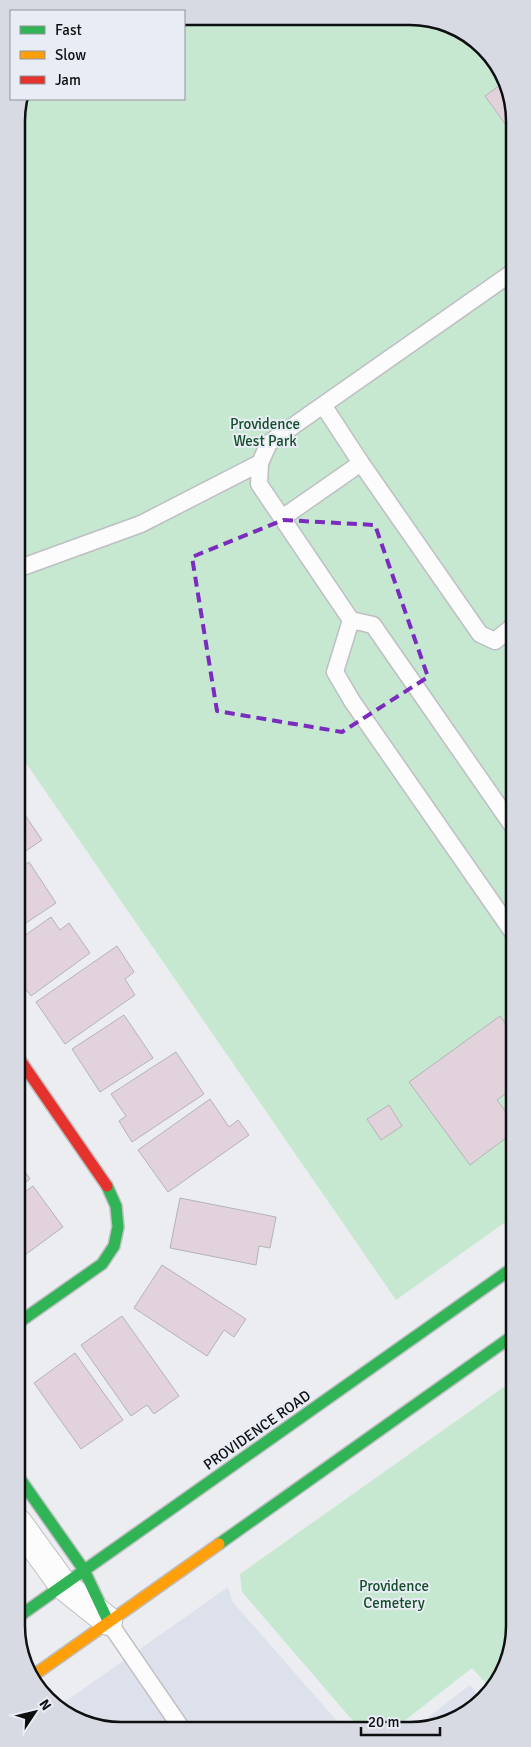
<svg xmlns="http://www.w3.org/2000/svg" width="531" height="1747" font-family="Signika,sans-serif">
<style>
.built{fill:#dde1eb}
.green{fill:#c6e8d0}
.building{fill:#e1d2db;stroke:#b4b3b6}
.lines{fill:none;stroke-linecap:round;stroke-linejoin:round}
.lane-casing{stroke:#bebfc2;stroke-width:19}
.street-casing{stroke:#bebfc2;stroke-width:30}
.fast-casing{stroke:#bebfc2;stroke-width:14}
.slow-casing{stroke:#bebfc2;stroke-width:14}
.jam-casing{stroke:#bebfc2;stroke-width:14}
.lane{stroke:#fcfcfd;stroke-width:16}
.street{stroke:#fcfcfd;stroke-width:28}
.fast{stroke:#30b455;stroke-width:11}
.slow{stroke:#ff9f0a;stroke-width:11}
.jam{stroke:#e5322d;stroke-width:11}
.marked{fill:none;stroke:#7b2cbf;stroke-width:4;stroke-dasharray:10 6;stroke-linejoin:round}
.labels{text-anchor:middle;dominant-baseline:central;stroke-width:4;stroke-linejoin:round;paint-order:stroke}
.park-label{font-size:15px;fill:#144f2a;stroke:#e8ecf4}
.street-label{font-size:15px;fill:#0e0f11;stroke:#e8ecf4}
.rim{fill:none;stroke:#0e0f11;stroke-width:2.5}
</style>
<rect width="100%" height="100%" fill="#ebedf1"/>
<!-- built -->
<path class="built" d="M228,1587L232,1601L344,1729H100L59,1706Z
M470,1685L482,1699L430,1729H413Z"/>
<!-- green -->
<path class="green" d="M184,17L431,18L484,47L513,101L514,1216L396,1300L17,750L16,115L21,99H184Z
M514,1380L515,1632L491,1689L472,1668L394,1729H360L242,1592L240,1574Z"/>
<!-- building -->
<path class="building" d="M503,83L513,101V135L485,96Z
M25,815L42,840L17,857V820Z
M29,862L56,903L17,929V870Z
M51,917L60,930L69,923L90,953L31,996L17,978V941Z
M117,946L134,972L125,979L135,995L65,1044L36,1002Z
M124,1015L153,1058L100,1092L72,1049Z
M500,1016L514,1035V1087L497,1100L514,1123V1132L470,1165L409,1082Z
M176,1052L204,1094L132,1142L119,1121L126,1116L111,1094Z
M210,1099L229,1127L238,1120L249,1135L168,1192L138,1150Z
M389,1105L402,1126L381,1140L367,1119Z
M18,1161L30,1179L18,1188Z
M33,1186L63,1227L18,1260V1197Z
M180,1198L276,1217L270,1248L259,1246L256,1265L170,1248Z
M162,1265L246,1319L234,1337L224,1330L207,1356L134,1308Z
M122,1316L179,1396L154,1414L147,1405L131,1416L81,1345Z
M75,1353L123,1420L81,1449L34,1383Z"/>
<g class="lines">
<defs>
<path id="lane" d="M323,405L513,272
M282,518L361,463
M17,569L141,524L260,463
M351,620L373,625L514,828
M513,626L495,641L480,634L361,463L323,405L269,443L260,463L259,484L351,620L335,672L352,701L514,934
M108,1621L182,1729"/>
<path id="street" d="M18,1523L63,1585L108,1621"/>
<path id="fast" d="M18,1323L102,1264L114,1246L118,1227L116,1206L107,1186
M18,1476L84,1570L108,1621
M219,1544L514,1335
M18,1617L514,1267"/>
<path id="slow" d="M34,1675L219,1544"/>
<path id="jam" d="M18,1057L107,1186"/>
</defs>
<!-- lane casing -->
<use href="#lane" class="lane-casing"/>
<!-- street casing -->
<use href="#street" class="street-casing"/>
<!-- fast casing -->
<use href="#fast" class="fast-casing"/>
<!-- slow casing -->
<use href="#slow" class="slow-casing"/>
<!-- jam casing -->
<use href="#jam" class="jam-casing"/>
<!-- lane -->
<use href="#lane" class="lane"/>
<!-- street -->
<use href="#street" class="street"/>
<!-- fast -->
<use href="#fast" class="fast"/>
<!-- slow -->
<use href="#slow" class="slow"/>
<!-- jam -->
<use href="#jam" class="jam"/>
</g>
<!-- marked area -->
<path class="marked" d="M283,520L375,525L428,677L342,732L217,711L192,557Z"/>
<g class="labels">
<!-- park labels -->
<g class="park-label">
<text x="265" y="424">Providence<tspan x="265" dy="17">West Park</tspan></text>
<text x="394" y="1586">Providence<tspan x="394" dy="17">Cemetery</tspan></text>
</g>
<!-- street labels -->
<g class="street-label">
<text transform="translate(257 1430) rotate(-35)">PROVIDENCE ROAD</text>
</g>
</g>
<!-- crop -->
<path d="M0 0H531V1747H0ZM121 25H410A96 96 0 0 1 506 121V1626A96 96 0 0 1 410 1722H121A96 96 0 0 1 25 1626V121A96 96 0 0 1 121 25Z" fill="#d7dae2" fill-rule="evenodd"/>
<path class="rim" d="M121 25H410A96 96 0 0 1 506 121V1626A96 96 0 0 1 410 1722H121A96 96 0 0 1 25 1626V121A96 96 0 0 1 121 25Z"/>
<!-- legend -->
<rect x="10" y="10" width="175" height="90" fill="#e8ecf4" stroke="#919499"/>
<rect x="20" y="26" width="25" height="8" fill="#30b455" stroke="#919499"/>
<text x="55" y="35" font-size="15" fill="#0e0f11">Fast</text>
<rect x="20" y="51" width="25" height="8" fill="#ff9f0a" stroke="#919499"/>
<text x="55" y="60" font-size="15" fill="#0e0f11">Slow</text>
<rect x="20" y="76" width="25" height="8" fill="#e5322d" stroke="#919499"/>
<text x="55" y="85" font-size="15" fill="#0e0f11">Jam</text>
<!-- north arrow -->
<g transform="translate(35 1712) rotate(55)" stroke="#e8ecf4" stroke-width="4" paint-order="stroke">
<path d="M0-4L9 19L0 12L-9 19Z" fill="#0e0f11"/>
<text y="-8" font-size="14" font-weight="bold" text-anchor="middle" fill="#0e0f11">N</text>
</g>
<!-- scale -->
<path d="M361 1727v8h79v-8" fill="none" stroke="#0e0f11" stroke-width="2.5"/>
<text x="368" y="1727" font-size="15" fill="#0e0f11" stroke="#e8ecf4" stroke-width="4" paint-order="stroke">20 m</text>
</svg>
